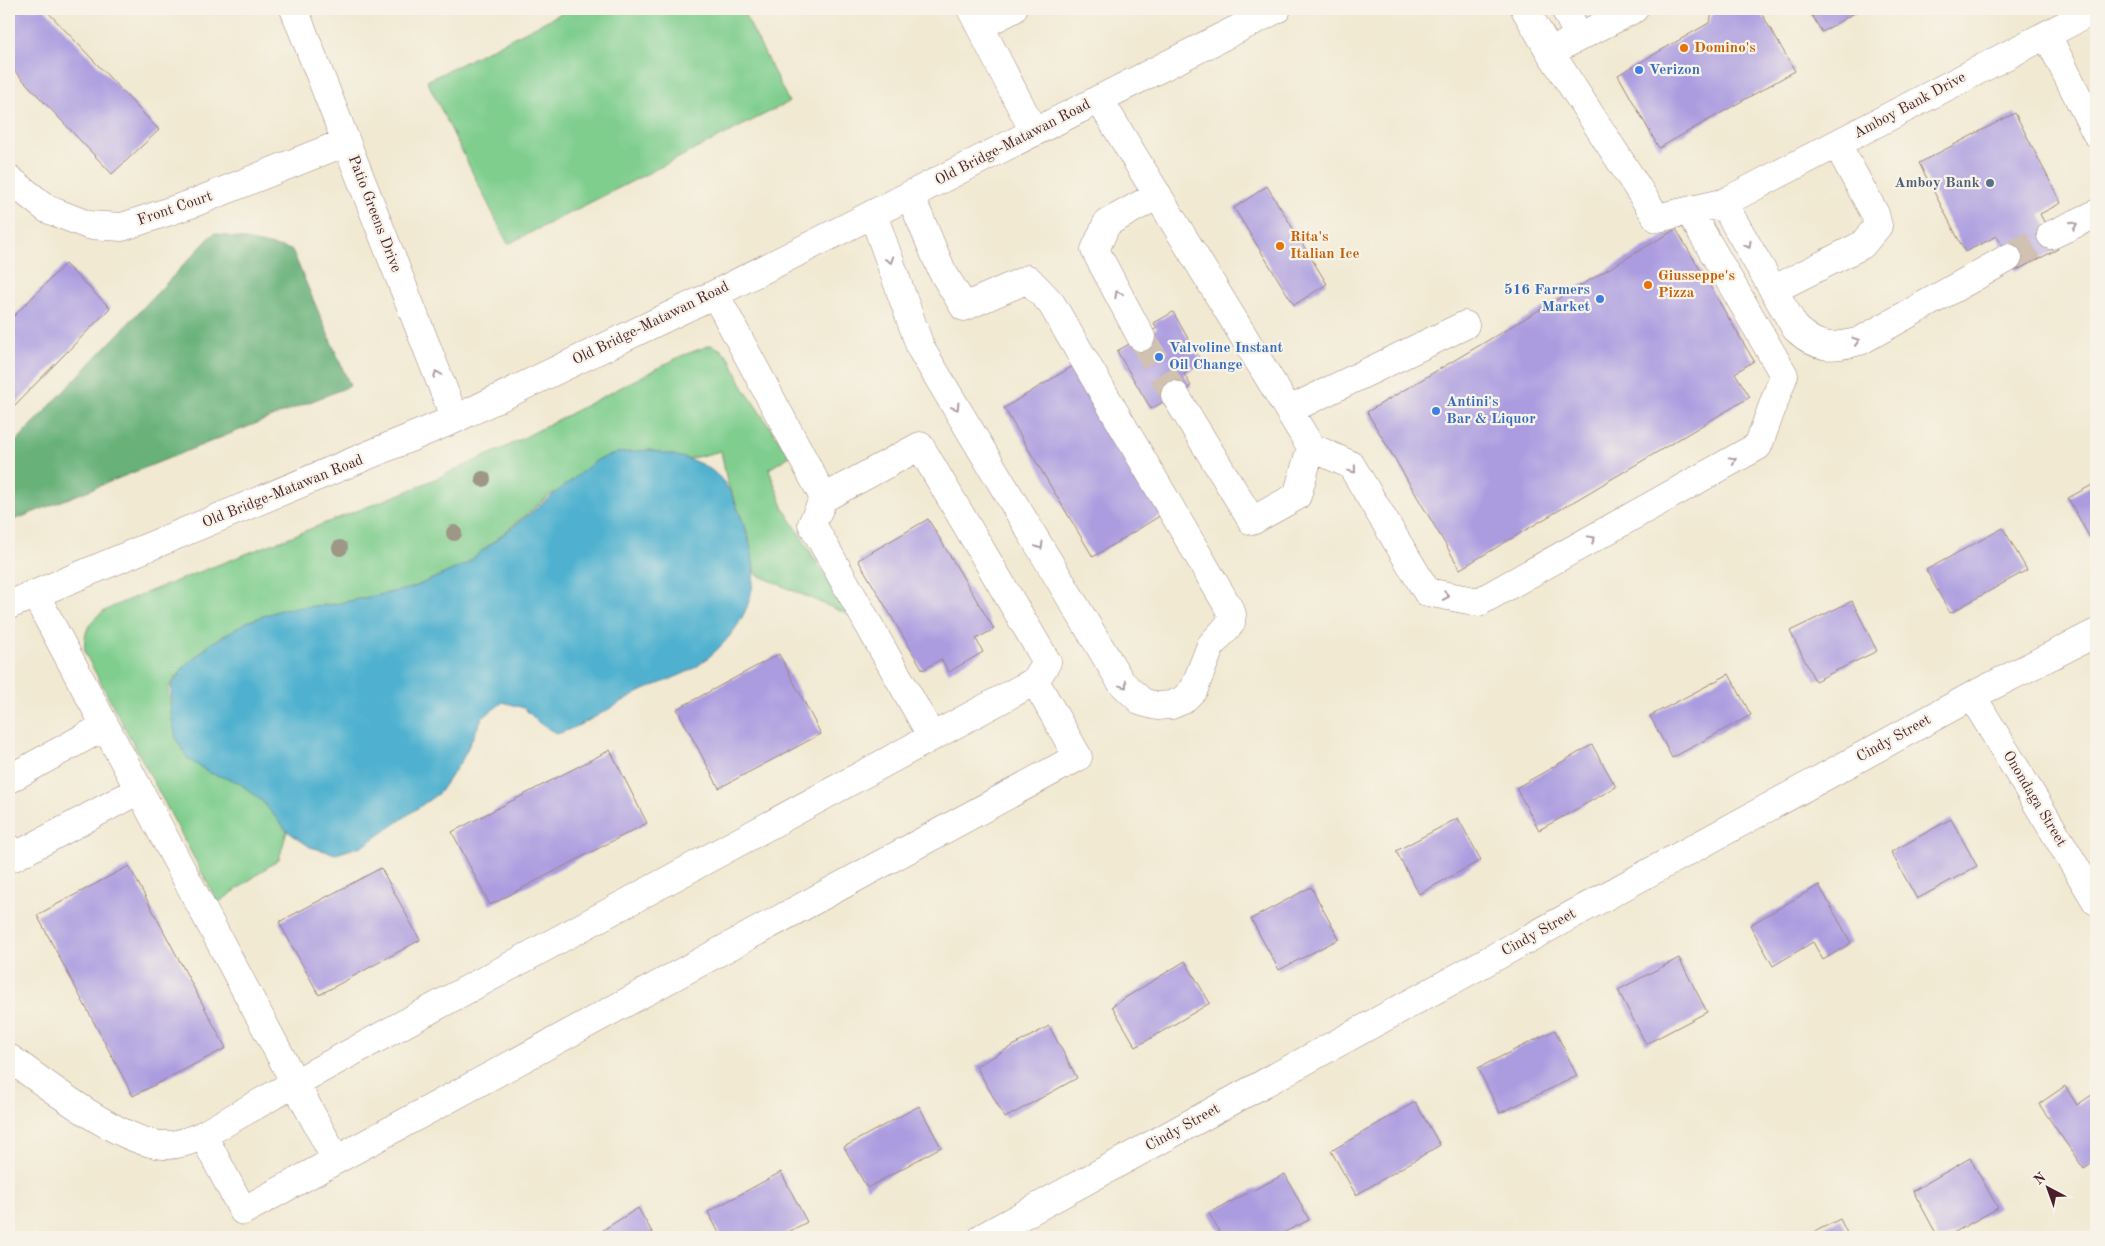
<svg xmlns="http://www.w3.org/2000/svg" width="2105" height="1246" font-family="'Old Standard TT',serif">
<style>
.green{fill:#7fce8e;stroke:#64765c}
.forest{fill:#67b179;stroke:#586852}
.water{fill:#50b1cf;stroke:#4d687d}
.building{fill:#ab9ce0}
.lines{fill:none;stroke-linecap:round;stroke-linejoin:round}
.minor-tunnel{stroke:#d0c1b1;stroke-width:28;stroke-dasharray:28 14;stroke-linecap:butt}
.minor-casing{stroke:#9e847e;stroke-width:29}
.major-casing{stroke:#9e847e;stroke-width:29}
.minor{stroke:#fff;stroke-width:28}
.major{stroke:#fff;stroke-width:28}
.tree{fill:#9e9787}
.oneway{stroke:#ae9aa0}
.food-dot{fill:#e8710a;stroke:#f7f3e8;stroke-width:2}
.shop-dot{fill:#3f7fe0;stroke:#f7f3e8;stroke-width:2}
.service-dot{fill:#5c6f8a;stroke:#f7f3e8;stroke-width:2}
.labels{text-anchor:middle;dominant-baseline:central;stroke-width:4.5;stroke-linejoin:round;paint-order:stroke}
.food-label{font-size:15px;font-weight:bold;fill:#c56008;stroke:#f7f3e8;text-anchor:start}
.shop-label{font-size:15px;font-weight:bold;fill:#366cbe;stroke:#f7f3e8;text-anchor:start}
.street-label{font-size:15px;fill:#4a1f2b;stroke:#f7f3e8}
.service-label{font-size:15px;font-weight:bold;fill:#4e5e75;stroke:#f7f3e8;text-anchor:end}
</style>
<rect width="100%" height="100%" fill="#f7f3e8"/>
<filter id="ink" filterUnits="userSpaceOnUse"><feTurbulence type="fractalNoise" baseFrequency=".02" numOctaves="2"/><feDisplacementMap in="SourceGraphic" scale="10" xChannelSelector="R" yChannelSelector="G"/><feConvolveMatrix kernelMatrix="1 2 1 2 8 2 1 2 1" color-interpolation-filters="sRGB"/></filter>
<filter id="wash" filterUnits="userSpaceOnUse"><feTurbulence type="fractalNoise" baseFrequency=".0096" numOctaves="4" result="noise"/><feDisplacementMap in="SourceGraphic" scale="20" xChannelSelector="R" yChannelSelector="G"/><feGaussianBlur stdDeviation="1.12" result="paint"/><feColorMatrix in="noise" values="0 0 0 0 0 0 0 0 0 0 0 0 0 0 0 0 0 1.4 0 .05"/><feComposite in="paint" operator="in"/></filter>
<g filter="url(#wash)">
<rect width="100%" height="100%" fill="#f1e9d2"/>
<!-- green -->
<path class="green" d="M570,9H742L789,102L508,244L427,81Z
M711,345L720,349L730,359L744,389L790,456L769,469L783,507L849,615L755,574L748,534L727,482L721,451L688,459L649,450L550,495L466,564L412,588L335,604L280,610L247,622L209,645L185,666L168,688C173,725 173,754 209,772C218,777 230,778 238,782C259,793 273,814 287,831L279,859L218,903L85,653C81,618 103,611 130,599L408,491L506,447L681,356Z"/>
<!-- forest -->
<path class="forest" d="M214,233L292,250L350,386L9,522V449Z"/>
<!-- water -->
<path class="water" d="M649,450C671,455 699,458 716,474C730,485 737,507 743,523C767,582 749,627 699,665C688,674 653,685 638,693C610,707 586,725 557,734L539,723L524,708L503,702L482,718L462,760L439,793L365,845L336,854L310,847L287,831L262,801L238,782L210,773L188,759L176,739L171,714V686L185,666L212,643L247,622L283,609L335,604L412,588L466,564L597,460L617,453Z"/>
<g id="blocks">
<!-- building -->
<path class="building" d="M9,9H45L159,130L112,174L9,65Z
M1714,9H1759L1795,71L1659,148L1618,75L1709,23Z
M1808,9H1861L1822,32Z
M2015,113L2061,203L2040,214L2058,249L2015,271L1997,236L1965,252L1919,163Z
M1267,186L1327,284L1294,305L1234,208Z
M1676,229L1754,361L1735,373L1750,397L1460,569L1367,412Z
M65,264L110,308L9,411V321Z
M1173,312L1202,363L1184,374L1191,386L1151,409L1117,351L1157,328L1154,323Z
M1073,366L1163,514L1093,557L1004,408Z
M2096,483V535L2090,538L2068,498Z
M928,519L994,629L976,639L983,652L949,672L941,659L923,670L858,560Z
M2003,528L2027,570L1950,613L1926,570Z
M1852,601L1877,651L1815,681L1790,631Z
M779,654L821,734L719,788L677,709Z
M1729,674L1751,715L1672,758L1650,716Z
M1592,745L1616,787L1539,830L1516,788Z
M610,750L647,823L490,905L452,832Z
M1458,818L1481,860L1419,894L1396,851Z
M1951,819L1977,866L1917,899L1891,852Z
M129,866L226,1048L133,1096L37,915Z
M381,868L420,940L319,995L279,922Z
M1819,885L1851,943L1823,960L1813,942L1773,966L1750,925Z
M1311,887L1339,939L1279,970L1251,919Z
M1679,958L1707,1012L1646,1044L1618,990Z
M1185,961L1210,1003L1136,1047L1112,1006Z
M1049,1026L1077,1078L1005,1118L976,1066Z
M1555,1030L1577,1076L1500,1113L1478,1068Z
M2065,1086L2077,1105L2096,1092V1161L2084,1169L2039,1104Z
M1415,1102L1440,1145L1356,1195L1331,1151Z
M919,1106L941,1147L867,1188L844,1147Z
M1970,1158L1998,1208L1946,1237H1938L1913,1191Z
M781,1172L807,1222L779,1237H721L708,1212Z
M1285,1174L1309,1220L1275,1237H1222L1209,1213Z
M638,1208L655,1237H607L603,1230Z
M1840,1219L1849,1237H1804Z"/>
</g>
</g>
<g filter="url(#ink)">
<use href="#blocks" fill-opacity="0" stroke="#9e847e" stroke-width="1"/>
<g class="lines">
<!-- minor-tunnel -->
<path class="minor-tunnel" d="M2008,258L2051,235
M1141,337L1175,395"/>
<defs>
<path id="minor" d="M294,9L455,419
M971,9L1034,132
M1525,9L1550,52L1657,218L1723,203L2096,9
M1565,9L1579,37
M980,26L1013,9
M2047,35L2096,133
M1550,52L1634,9
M1099,99L1311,447L1351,465L1427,592L1479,602L1758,446L1784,375L1690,212
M9,179L47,209L88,225L122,227L191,204L346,142
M1723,203L1796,329C1819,350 1832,348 1860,341L2008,258
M873,214L921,349L1121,682L1142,702L1157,706L1171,705L1183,700L1194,689L1211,645L1231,623L1232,614L1226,603L1051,303L1028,279L964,307L942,271L910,195
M2051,235L2096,214
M1773,290L1862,245L1878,226L1875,214L1837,144
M715,294L824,498L812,524L932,737
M1141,337L1095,250L1107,223L1158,195
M1175,395L1252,521L1297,496L1311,447
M1289,410L1465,325
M824,498L920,446L1047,662L1035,681
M35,594L295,1083L336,1160L1078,757L1035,681L295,1083L203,1135L243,1211L336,1160
M1972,696L2096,901
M9,779L105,726
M9,848L14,857L139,790
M9,1058C45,1083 120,1143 163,1145C177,1146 190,1141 203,1135
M983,1237L1972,696L2096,633"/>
<path id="major" d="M9,605L455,419L715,294L1277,9"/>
</defs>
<!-- minor casing -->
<use href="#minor" class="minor-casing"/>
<!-- major casing -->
<use href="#major" class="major-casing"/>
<!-- minor -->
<use href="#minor" class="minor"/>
<!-- major -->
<use href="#major" class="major"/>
</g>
<!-- trees -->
<g class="tree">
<circle cx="483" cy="479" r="8"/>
<circle cx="454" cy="533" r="8"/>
<circle cx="340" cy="548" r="8"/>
</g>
<!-- one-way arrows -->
<defs><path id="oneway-chevron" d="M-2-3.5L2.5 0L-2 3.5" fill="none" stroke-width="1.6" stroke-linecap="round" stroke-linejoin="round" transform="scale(1.25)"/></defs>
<g class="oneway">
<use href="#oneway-chevron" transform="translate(2074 225) rotate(-25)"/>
<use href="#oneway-chevron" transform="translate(1748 245) rotate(61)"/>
<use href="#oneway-chevron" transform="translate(890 260) rotate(70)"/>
<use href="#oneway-chevron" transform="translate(1118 294) rotate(-118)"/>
<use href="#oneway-chevron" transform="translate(1856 341) rotate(-18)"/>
<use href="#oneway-chevron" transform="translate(437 374) rotate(-111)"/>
<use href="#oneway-chevron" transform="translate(956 407) rotate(59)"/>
<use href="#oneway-chevron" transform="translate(1733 460) rotate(-29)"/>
<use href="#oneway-chevron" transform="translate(1353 470) rotate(51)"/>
<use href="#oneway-chevron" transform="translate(1592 539) rotate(-29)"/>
<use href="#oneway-chevron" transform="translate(1040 546) rotate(59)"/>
<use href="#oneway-chevron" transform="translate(1446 596) rotate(10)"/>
<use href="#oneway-chevron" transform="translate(1124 685) rotate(53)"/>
</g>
</g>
<!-- markers -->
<g class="food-dot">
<circle cx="1684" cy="48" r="5"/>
<circle cx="1280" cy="246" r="5"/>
<circle cx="1648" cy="285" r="5"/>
</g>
<g class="shop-dot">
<circle cx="1639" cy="70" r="5"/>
<circle cx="1600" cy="299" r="5"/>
<circle cx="1159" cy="357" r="5"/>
<circle cx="1436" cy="411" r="5"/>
</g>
<circle class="service-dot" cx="1990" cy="183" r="5"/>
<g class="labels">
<!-- food labels -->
<g class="food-label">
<text x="1694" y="48">Domino's</text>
<text x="1290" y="237">Rita's<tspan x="1290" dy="17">Italian Ice</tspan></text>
<text x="1658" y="276">Giusseppe's<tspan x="1658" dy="17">Pizza</tspan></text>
</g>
<!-- shop labels -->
<g class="shop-label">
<text x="1649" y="70">Verizon</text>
<text x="1590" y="290" text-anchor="end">516 Farmers<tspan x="1590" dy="17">Market</tspan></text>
<text x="1169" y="348">Valvoline Instant<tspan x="1169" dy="17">Oil Change</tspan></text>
<text x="1446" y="402">Antini's<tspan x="1446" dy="17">Bar &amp; Liquor</tspan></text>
</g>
<!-- street labels -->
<g class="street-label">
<text transform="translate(1910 106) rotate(-28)">Amboy Bank Drive</text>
<text transform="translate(1013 143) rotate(-27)">Old Bridge-Matawan Road</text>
<text transform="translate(175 209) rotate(-19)">Front Court</text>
<text transform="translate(374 214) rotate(69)">Patio Greens Drive</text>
<text transform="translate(651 324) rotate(-26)">Old Bridge-Matawan Road</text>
<text transform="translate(283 492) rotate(-22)">Old Bridge-Matawan Road</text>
<text transform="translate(1894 739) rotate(-29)">Cindy Street</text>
<text transform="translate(2034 799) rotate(59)">Onondaga Street</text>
<text transform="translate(1539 933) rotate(-29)">Cindy Street</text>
<text transform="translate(1183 1128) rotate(-29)">Cindy Street</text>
</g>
<!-- service labels -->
<g class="service-label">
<text x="1980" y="183">Amboy Bank</text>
</g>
</g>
<!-- margin -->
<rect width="2105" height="1246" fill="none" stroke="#f7f3e8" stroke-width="30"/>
<!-- north arrow -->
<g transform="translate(2048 1188) rotate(319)" stroke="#f7f3e8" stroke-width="4" paint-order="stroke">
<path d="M0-4L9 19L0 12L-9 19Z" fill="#4a1f2b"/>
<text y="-8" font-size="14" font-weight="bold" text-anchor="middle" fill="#4a1f2b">N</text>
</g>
</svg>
